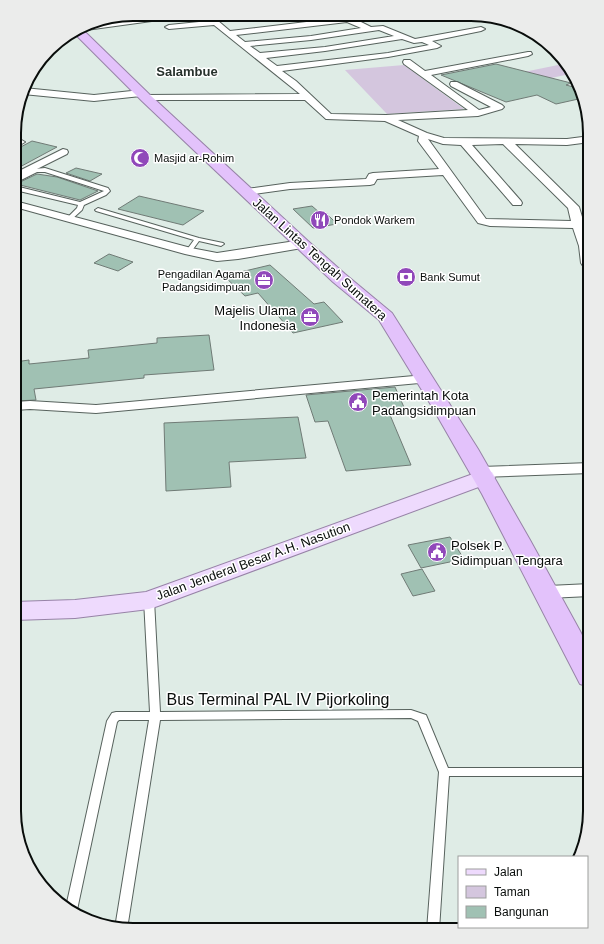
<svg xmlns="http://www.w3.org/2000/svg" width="604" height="944" font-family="Arial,sans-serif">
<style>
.green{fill:#d4c6de}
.building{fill:#a0c1b3;stroke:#707b76}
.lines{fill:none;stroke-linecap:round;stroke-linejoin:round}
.lane-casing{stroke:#57625d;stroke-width:2}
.street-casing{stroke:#57625d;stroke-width:2}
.primary-casing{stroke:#9783a7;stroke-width:2}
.highway-casing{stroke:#9783a7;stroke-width:2}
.lane{fill:#fff;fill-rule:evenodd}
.street{fill:#fff;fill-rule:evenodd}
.primary{fill:#eedafd;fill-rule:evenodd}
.highway{fill:#e3c2fb;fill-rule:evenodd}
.labels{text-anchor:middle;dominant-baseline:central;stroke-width:3;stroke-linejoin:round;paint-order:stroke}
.far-poi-label{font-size:11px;fill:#090d0b;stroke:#fff;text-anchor:start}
.far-quarter-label{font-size:13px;font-weight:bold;fill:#28322d;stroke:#fff}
.street-label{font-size:13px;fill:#090d0b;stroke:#fff}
.poi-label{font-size:13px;fill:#090d0b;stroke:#fff;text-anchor:start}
.near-street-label{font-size:16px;fill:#090d0b;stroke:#fff}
.rim{fill:none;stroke:#090d0b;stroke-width:2}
</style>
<rect width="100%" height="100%" fill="#dfece6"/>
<!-- green -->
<path class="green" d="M404,65L464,109L387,114L345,70Z
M558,65L566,68L570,74L537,81L519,73Z"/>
<!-- building -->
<path class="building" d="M496,64L571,83L566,85L581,89L583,98L556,104L537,95L506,102L441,75Z
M32,141L57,147L18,168L21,169L15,171V150Z
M76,168L102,174L90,181L66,173Z
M37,174L57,177L98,191L80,200L16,184Z
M139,196L204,211L183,225L118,209Z
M312,206L320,213L325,212L337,224L313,228L293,209Z
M109,254L133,262L118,271L94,263Z
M270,265L314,304L324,302L343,322L293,333L258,293L245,296L224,276Z
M209,335L214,370L144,375V378L34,389L36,400L15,401V362L29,360V364L89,358L88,350L157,343V338Z
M395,387L407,414L390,415L411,465L346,471L328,421L315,422L306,395Z
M298,417L306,458L229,462L231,487L166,491L164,423Z
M450,537L464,559L421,568L408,545Z
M422,569L435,591L413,596L401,574Z"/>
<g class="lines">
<defs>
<path id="lane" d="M45,168L108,188L110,191L106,195L84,205L82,210L71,220H67V218L77,208L78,205L15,190V186L80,202L104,191L45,172H37L15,183V179L34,169Z
M98,208L199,238L223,243L224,244L221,246L199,241L191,252H187L186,251L194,240L96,211L95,210Z
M149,597L152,598L154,600L160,712L411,710L426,715L448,768H590V776H449L439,930H427L439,772L418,721L411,718L160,720L127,929L115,928L149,720H119L117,722L77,910L76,912L66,907L107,721L112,713L116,712H150L144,600L146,598Z"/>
<path id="street" d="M171,14H192L188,16L79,31L76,30L83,26Z
M200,14H209L212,17L228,14H249L246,16L217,20L230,31L365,15H382L378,17L357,20L371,27L383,26L415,39L481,27L485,29L481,31L432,41L441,46L437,48L388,57L282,71L296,81L331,114L386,115L468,110L404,64L403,62L404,60H410L425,71L528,52H531L532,54L528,56L431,75L479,110L491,107L451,86L450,84L451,82H457L502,105L504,107L502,109L478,116L398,120L427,133L444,138L567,139L590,136V142L567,145L515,144L579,207L590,243V266H583L581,263L579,246L573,228L490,226L478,223L443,175L377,179L374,184L370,185L290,189L246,195L242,194L241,192L246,189L290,183L366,179L369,174L373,173L439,169L418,141L419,136L385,121L326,119L305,100H143L142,98L143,96L146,95L300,94L214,25L169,29L165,27L169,25L209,21ZM347,22L361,28L311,36L245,42L236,35ZM379,30L394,36L325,47L260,53L250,46L311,40ZM402,39L414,43L422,42L429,45L388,53L277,66L266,58L325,51ZM428,139L443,144L461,145L513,205H521L522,203L521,201L472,145L503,144L568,208L571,221L486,219Z
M24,88L94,95L141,90L145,93L141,96L94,101L23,94Z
M15,136L25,142L15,148Z
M63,149L67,150L68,152L67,154L15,180V173Z
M15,201L191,248L217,253L302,240L306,242L308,244L306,246L302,248L238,259L217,261L185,254L15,207Z
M425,375L430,376L432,379L430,382L96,413L30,409L15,410V402L30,401L96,405Z
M590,463V473L481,477L475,475L473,472L475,469L481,467Z
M590,584V596L548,598L542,596L539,592L542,588L548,586Z"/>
<path id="primary" d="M484,470L492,472L495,477L492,482L158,606L149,609L75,618L14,620V602L75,600L146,592Z"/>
<path id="highway" d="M81,28L150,95L308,241L345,274L392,313L478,449L530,540L580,631L590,651V687L580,684L482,494L431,405L379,320L333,282L296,247L142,101L73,32Z"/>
</defs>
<!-- lane casing -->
<use href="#lane" class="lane-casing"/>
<!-- street casing -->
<use href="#street" class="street-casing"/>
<!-- primary casing -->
<use href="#primary" class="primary-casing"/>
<!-- highway casing -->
<use href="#highway" class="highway-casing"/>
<!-- lane -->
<use href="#lane" class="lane"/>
<!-- street -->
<use href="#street" class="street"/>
<!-- primary -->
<use href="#primary" class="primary"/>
<!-- highway -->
<use href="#highway" class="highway"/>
</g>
<!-- icons -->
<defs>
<symbol id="mosque-disc" viewBox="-11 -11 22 22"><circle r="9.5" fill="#9048ba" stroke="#fff"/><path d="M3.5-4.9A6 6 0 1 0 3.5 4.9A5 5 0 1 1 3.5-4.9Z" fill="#fff"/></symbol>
<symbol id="restaurant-disc" viewBox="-11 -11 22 22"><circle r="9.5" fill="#9048ba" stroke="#fff"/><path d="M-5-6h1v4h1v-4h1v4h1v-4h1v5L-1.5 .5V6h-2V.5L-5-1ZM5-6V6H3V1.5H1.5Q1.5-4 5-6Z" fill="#fff"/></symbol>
<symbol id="bank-disc" viewBox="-11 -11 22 22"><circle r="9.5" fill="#9048ba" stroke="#fff"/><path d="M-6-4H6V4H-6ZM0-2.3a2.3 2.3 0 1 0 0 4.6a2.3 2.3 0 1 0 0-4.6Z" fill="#fff"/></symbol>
<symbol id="office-disc" viewBox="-11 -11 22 22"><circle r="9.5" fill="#9048ba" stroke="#fff"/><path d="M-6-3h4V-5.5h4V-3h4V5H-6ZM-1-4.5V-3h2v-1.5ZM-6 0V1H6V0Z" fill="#fff"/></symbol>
<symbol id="civic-disc" viewBox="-11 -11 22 22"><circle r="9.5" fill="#9048ba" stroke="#fff"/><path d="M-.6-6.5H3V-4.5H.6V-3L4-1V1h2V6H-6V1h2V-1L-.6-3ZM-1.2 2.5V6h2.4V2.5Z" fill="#fff"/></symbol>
</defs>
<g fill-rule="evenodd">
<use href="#mosque-disc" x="129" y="147" width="22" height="22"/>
<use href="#restaurant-disc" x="309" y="209" width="22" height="22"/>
<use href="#bank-disc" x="395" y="266" width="22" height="22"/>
<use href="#office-disc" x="253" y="269" width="22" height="22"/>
<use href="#office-disc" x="299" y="306" width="22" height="22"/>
<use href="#civic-disc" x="347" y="391" width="22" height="22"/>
<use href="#civic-disc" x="426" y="541" width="22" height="22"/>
</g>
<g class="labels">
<!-- far-poi labels -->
<g class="far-poi-label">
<text x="154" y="158">Masjid ar-Rohim</text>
<text x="334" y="220">Pondok Warkem</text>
<text x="250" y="274" text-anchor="end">Pengadilan Agama<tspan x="250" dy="13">Padangsidimpuan</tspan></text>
<text x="420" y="277">Bank Sumut</text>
</g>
<!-- far-quarter labels -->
<g class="far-quarter-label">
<text x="187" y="71">Salambue</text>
</g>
<!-- street labels -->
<g class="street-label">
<text transform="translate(320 259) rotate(42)">Jalan Lintas Tengah Sumatera</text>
<text transform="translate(253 561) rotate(-20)">Jalan Jenderal Besar A.H. Nasution</text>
</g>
<!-- poi labels -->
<g class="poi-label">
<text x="296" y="310" text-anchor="end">Majelis Ulama<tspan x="296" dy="15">Indonesia</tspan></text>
<text x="372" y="395">Pemerintah Kota<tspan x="372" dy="15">Padangsidimpuan</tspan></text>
<text x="451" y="545">Polsek P.<tspan x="451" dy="15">Sidimpuan Tengara</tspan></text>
</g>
<!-- near-street labels -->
<g class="near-street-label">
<text x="278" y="699">Bus Terminal PAL IV Pijorkoling</text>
</g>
</g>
<!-- crop -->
<path d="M0 0H604V944H0ZM133 21H471A112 112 0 0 1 583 133V811A112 112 0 0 1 471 923H133A112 112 0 0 1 21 811V133A112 112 0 0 1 133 21Z" fill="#ebeceb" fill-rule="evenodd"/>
<path class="rim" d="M133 21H471A112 112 0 0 1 583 133V811A112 112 0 0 1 471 923H133A112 112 0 0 1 21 811V133A112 112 0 0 1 133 21Z"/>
<!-- legend -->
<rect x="458" y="856" width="130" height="72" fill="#ffffff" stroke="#9d9e9d"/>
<rect x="466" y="869" width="20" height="6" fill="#eedafd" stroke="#9d9e9d"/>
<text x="494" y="876" font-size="12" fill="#090d0b">Jalan</text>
<rect x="466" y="886" width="20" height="12" fill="#d4c6de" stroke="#9d9e9d"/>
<text x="494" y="896" font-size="12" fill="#090d0b">Taman</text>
<rect x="466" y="906" width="20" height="12" fill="#a0c1b3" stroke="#9d9e9d"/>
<text x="494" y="916" font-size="12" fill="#090d0b">Bangunan</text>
</svg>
